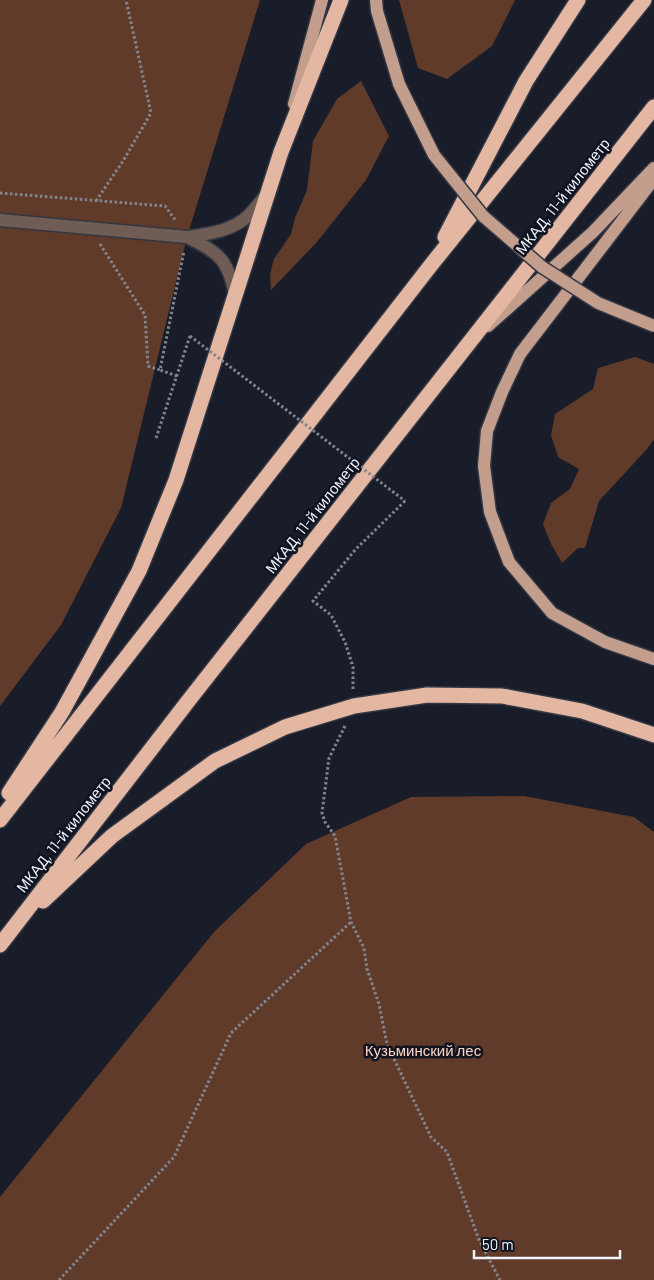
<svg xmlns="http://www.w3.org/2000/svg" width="654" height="1280" font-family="Barlow,sans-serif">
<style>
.forest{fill:#603b29}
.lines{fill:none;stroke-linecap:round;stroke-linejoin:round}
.minor-casing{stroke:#333743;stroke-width:15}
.major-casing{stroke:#333743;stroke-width:15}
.highway-casing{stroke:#333743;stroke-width:18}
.path{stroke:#818590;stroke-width:3;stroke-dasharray:2.5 2.5;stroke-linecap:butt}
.minor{stroke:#6f5d55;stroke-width:12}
.major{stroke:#c39e8c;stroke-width:12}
.highway{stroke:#e4b7a2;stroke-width:15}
.major-bridge-casing{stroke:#333743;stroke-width:15;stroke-linecap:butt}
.path-bridge{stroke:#818590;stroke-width:3;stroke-dasharray:2.5 2.5;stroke-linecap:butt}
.major-bridge{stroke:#c39e8c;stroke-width:12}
.labels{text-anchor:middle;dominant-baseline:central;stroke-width:5;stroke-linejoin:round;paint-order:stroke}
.street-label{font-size:15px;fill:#f0f4fd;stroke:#101421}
.park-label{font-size:15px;fill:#fdd4c1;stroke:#101421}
</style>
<rect width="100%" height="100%" fill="#191d2a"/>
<!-- forest -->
<path class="forest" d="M0,0H260L187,237L121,508L61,625L0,706Z
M399,0H515L492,46L447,79L418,68Z
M361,81L389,136L366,180L317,242L271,290L270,274L274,259L291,234L295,218L307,190L313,141L337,99Z
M635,357L654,364V439L647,449L599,501L585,548H578L562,563L551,544L543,524L551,503L570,489L579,469L558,457L551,435L555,414L593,389L598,368Z
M524,796L634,817L654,832V1280H0V1197L214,932L306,844L411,797Z"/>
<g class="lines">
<defs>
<path id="minor" d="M0,220L187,237C208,234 233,231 249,215C255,209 261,201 267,194
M187,237C219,253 228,259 235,295"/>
<path id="major" d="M294,104L322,0
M654,179L520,354L502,392L487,431L484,466L490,512L509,562L552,613L605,642L654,659
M488,326L593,232L654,168"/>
<path id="highway" d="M445,237L526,81L578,0
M9,793L62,712L139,571L176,480L281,152L341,0
M0,820L431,265L644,0
M43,901L112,836L215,761L285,727L354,706L427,695L502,696L582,711L654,735
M0,945L189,700L654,107"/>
</defs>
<!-- minor casing -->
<use href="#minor" class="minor-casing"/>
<!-- major casing -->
<use href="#major" class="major-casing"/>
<!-- highway casing -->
<use href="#highway" class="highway-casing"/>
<!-- path -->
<path class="path" d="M0,193L165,206L176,221
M96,201L123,161L151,113L126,0
M100,244L145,315L148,366L160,370
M177,376L160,370L184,251
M156,438L190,336
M353,689V667L345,642L331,615L313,601L355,550L405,501
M345,726L329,758L322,813L325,822L335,836L351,922L364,948L367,969L379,1004L387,1044L431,1137L447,1152L479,1240L500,1280
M59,1280L174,1157L231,1033L351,922"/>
<!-- minor -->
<use href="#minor" class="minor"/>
<!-- major -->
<use href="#major" class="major"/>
<!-- highway -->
<use href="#highway" class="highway"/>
<defs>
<path id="major-bridge" d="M376,0L377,11L399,84L434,155L483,216L542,267L598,303L654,326"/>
</defs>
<!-- major-bridge casing -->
<use href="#major-bridge" class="major-bridge-casing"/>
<!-- path-bridge -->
<path class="path-bridge" d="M190,336L405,501"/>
<!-- major-bridge -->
<use href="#major-bridge" class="major-bridge"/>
</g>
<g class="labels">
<!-- street labels -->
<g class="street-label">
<text transform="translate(562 196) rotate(-52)">МКАД, 11-й километр</text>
<text transform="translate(312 515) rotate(-52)">МКАД, 11-й километр</text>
<text transform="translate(63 834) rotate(-52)">МКАД, 11-й километр</text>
</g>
<!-- park labels -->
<g class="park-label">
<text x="423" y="1050">Кузьминский лес</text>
</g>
</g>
<!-- scale -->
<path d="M474 1250v8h146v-8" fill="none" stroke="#f0f4fd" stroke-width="2.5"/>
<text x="482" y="1250" font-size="15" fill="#f0f4fd" stroke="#101421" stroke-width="4" paint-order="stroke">50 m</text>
</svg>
